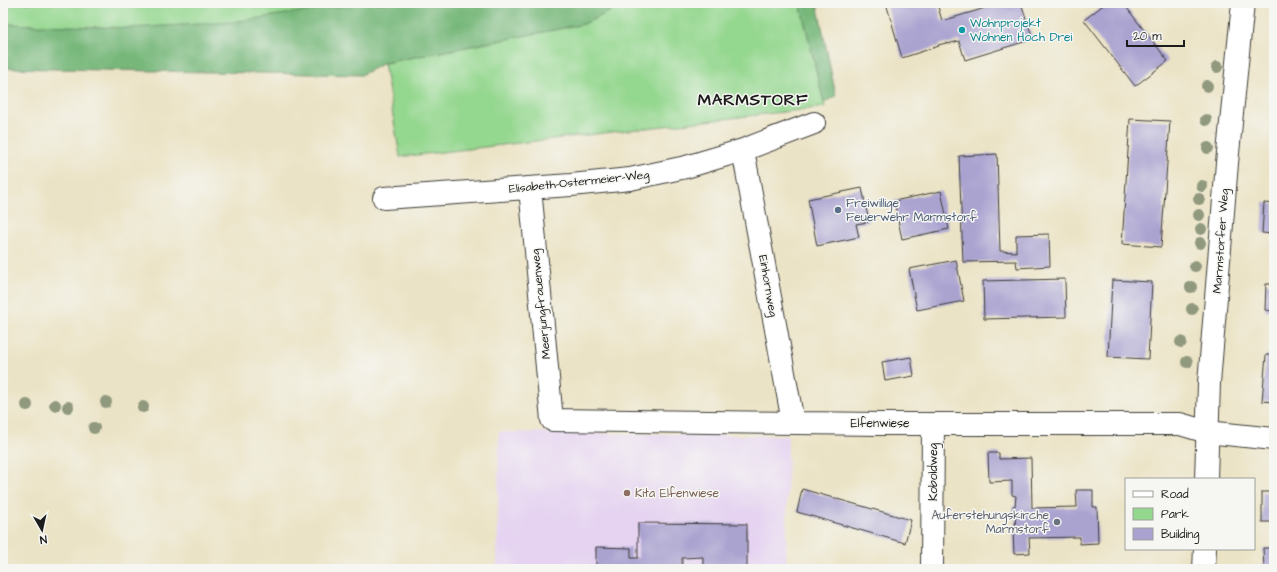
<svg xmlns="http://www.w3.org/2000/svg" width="1277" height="572" font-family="'Architects Daughter',sans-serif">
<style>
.built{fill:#e5d3f1}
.green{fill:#94d78f;stroke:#587a56}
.forest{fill:#77b87a;stroke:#4a6a4b}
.building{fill:#aaa3d0}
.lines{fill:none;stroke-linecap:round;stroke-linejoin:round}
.street-casing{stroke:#3b3a35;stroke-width:24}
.secondary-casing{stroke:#3b3a35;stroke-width:24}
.street{stroke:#fff;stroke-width:22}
.secondary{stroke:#fff;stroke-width:22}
.tree{fill:#90997e}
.culture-dot{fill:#0f9aa8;stroke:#f6f6f2;stroke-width:1.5}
.service-dot{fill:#5c6f8a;stroke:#f6f6f2;stroke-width:1.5}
.education-dot{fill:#8d6e63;stroke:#f6f6f2;stroke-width:1.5}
.worship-dot{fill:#6b7280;stroke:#f6f6f2;stroke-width:1.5}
.labels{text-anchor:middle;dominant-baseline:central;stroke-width:3;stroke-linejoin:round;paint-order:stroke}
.culture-label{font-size:12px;fill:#0d838f;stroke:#f6f6f2;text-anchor:start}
.street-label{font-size:12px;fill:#1c1c1c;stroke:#f6f6f2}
.service-label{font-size:12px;fill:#4e5e75;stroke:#f6f6f2;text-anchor:start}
.education-label{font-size:12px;fill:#785e54;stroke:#f6f6f2;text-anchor:start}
.worship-label{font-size:12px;fill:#5b616d;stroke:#f6f6f2;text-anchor:end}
.district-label{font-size:16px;font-weight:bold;letter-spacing:1px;fill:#1c1c1c;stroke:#f6f6f2}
</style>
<rect width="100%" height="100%" fill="#f6f6f2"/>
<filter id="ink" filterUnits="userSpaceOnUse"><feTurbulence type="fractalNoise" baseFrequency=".025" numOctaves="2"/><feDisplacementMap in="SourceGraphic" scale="8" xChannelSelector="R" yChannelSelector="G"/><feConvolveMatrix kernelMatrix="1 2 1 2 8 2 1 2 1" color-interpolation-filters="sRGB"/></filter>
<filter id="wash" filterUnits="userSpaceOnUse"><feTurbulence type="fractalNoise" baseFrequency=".012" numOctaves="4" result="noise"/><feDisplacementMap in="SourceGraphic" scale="16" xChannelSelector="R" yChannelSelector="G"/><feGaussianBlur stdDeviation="0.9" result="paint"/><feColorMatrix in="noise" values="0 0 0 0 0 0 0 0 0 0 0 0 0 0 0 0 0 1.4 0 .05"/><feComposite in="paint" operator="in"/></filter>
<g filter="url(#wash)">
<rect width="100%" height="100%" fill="#ebe3c5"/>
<!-- built -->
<path class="built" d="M499,432L788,436L786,569H497Z"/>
<!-- green -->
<path class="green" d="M3,3H396L277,40L3,48Z
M627,3H800L825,107L400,157L384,63L584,24Z"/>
<!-- forest -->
<path class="forest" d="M360,3H627L584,24L384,63L361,75L3,68V25L6,24L130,28L232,22Z
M800,3H817L836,96L824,103Z"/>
<g id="blocks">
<!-- building -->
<path class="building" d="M886,3H937L942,21L1002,3H1021L1033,39L965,60L959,41L947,44L946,43L938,45L939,46L902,58Z
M1106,3H1123L1168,61L1135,86L1084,20Z
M1130,119L1170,121L1161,247L1122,244Z
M997,154L1000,251L1016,252V235L1049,234L1050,266L1017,268L1016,261L963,262L959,156Z
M862,188L869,222L856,224L859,237L817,246L808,199Z
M941,191L949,229L902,239L894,201Z
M1264,203L1274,204V234L1262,233Z
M1272,241H1274V267H1271Z
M956,260L964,301L917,310L909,269Z
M1065,279L1066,317L984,319L983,281Z
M1112,280L1152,282L1148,359L1108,357Z
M1266,284H1274V311L1265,310Z
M1273,347H1274V402L1262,401L1266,355H1272Z
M911,357L914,376L885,381L882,362Z
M988,453H999V459L1031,458L1032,508L1077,507L1076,490H1093V507H1097L1098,543L1080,544V537L1029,538L1030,553L1014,554L1013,531L1016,530L1015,514H1013V506H1015L1016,496L1012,495V481L989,482Z
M802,489L911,520L905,543L797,512Z
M1262,492H1274V522H1262Z
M638,523L747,524V569H703V557L682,558V569H596V547L631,548V558H638Z
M1263,548H1274V569H1264Z"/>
</g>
</g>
<g filter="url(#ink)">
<use href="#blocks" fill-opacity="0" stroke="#3b3a35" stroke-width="1"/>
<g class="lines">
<defs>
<path id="street" d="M743,150L793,422
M530,188L552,420L881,424H1180L1207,432
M384,198L571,185L630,179L686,167L743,150L814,123
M932,569L933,424"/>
<path id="secondary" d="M1207,432L1274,439
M1206,479L1209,383L1227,163L1243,3
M1204,569L1205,549"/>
</defs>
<!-- street casing -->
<use href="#street" class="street-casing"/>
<!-- secondary casing -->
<use href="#secondary" class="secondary-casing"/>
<!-- street -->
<use href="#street" class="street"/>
<!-- secondary -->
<use href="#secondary" class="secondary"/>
</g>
<!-- trees -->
<g class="tree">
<circle cx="1217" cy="67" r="6"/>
<circle cx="1207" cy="86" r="6"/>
<circle cx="1206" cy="120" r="6"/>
<circle cx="1208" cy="148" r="6"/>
<circle cx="1202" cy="186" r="6"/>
<circle cx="1199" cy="199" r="6"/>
<circle cx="1199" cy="215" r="6"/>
<circle cx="1201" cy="229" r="6"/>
<circle cx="1200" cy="243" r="6"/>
<circle cx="1195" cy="266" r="6"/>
<circle cx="1191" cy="287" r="6"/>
<circle cx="1192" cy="309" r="6"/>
<circle cx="1181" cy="342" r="6"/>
<circle cx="1187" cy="362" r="6"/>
<circle cx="106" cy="402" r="6"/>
<circle cx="27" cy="405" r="6"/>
<circle cx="55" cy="405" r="6"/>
<circle cx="68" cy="407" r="6"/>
<circle cx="143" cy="407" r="6"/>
<circle cx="94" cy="428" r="6"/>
</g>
</g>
<!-- markers -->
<circle class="culture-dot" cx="962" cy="30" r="4"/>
<circle class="service-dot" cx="838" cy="210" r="4"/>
<circle class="education-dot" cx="627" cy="493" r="4"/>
<circle class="worship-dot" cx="1057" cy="522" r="4"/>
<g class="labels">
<!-- culture labels -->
<g class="culture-label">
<text x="970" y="23">Wohnprojekt<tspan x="970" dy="14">Wohnen Hoch Drei</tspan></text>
</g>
<!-- street labels -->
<g class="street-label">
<text transform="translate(579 182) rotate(-6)">Elisabeth-Ostermeier-Weg</text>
<text transform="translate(1221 241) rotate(-86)">Marmstorfer Weg</text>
<text transform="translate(768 286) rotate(80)">Einhornweg</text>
<text transform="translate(541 304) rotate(-96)">Meerjungfrauenweg</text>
<text x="880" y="423">Elfenwiese</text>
<text transform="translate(933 472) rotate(-90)">Koboldweg</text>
</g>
<!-- service labels -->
<g class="service-label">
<text x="846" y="203">Freiwillige<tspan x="846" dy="14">Feuerwehr Marmstorf</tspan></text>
</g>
<!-- education labels -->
<g class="education-label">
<text x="635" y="493">Kita Elfenwiese</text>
</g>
<!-- worship labels -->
<g class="worship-label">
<text x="1049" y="515">Auferstehungskirche<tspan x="1049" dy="14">Marmstorf</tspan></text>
</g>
<!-- district labels -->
<g class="district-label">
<text x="753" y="100">MARMSTORF</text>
</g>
</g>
<!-- margin -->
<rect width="1277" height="572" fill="none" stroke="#f6f6f2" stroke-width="16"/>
<!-- legend -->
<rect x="1125" y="478" width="130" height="72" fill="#f6f6f2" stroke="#9f9f9c"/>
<rect x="1133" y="491" width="20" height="6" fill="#ffffff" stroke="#9f9f9c"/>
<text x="1161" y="498" font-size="12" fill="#1c1c1c">Road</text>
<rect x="1133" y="508" width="20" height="12" fill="#94d78f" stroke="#9f9f9c"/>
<text x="1161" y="518" font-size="12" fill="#1c1c1c">Park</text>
<rect x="1133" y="528" width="20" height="12" fill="#aaa3d0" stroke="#9f9f9c"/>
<text x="1161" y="538" font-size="12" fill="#1c1c1c">Building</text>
<!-- north arrow -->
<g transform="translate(42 530) rotate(171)" stroke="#f6f6f2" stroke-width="3" paint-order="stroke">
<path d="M0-3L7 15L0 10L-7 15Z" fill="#1c1c1c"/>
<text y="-6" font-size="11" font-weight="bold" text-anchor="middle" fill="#1c1c1c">N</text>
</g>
<!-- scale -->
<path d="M1127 40v6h57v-6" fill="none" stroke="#1c1c1c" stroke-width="2"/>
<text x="1133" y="40" font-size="12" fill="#1c1c1c" stroke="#f6f6f2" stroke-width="3" paint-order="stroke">20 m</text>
</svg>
